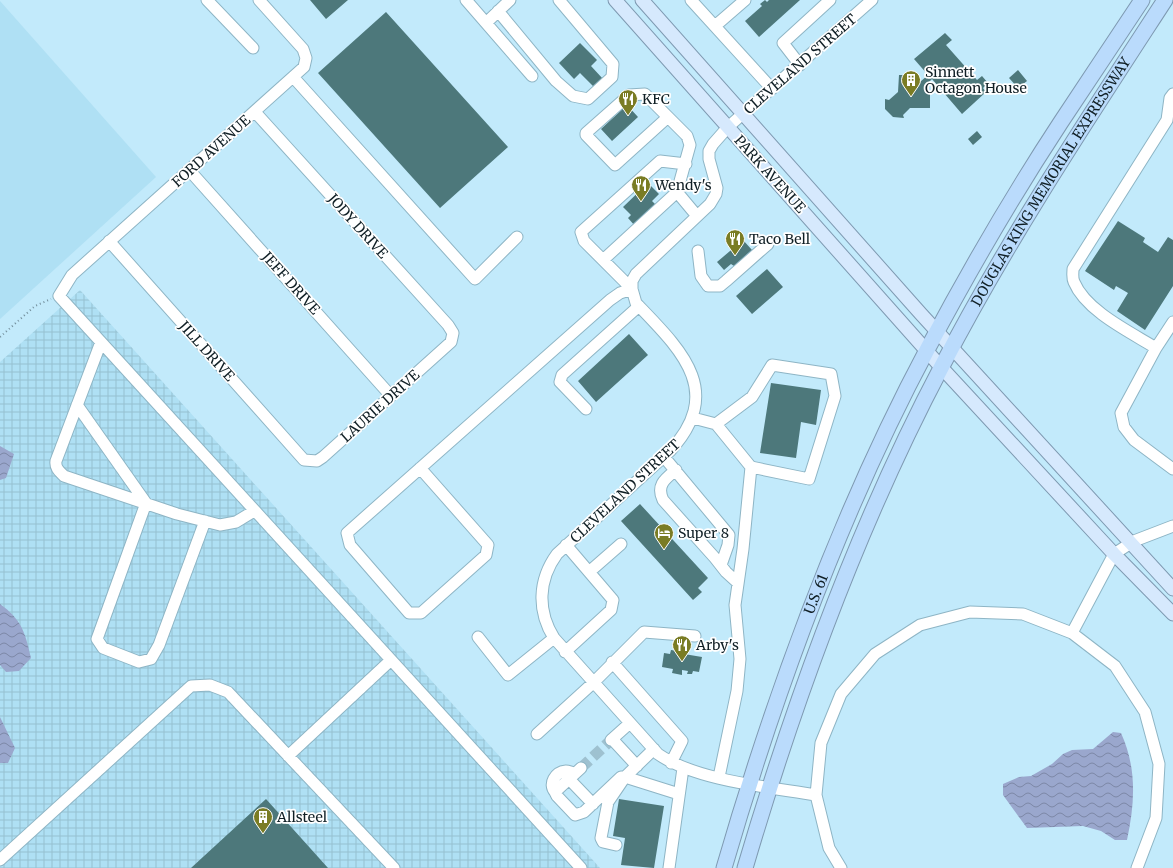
<svg xmlns="http://www.w3.org/2000/svg" width="1173" height="868" font-family="Merriweather,serif">
<style>
.built{fill:#afe0f4}
.industrial{fill:url(#industrial-grid)}
.water{fill:url(#water-waves)}
.building{fill:#4d787b}
.lines{fill:none;stroke-linecap:round;stroke-linejoin:round}
.minor-tunnel{stroke:#9ec1d0;stroke-width:11;stroke-dasharray:11 5.5;stroke-linecap:butt}
.minor-casing{stroke:#8eb5c5;stroke-width:13}
.major-casing{stroke:#7e99b1;stroke-width:15}
.highway-casing{stroke:#7e99b1;stroke-width:17}
.path{stroke:#738f9c;stroke-width:2;stroke-dasharray:1 3;stroke-linecap:butt}
.minor{stroke:#fff;stroke-width:11}
.major{stroke:#d6e9fd;stroke-width:13}
.highway{stroke:#badbfc;stroke-width:15}
.labels{text-anchor:middle;dominant-baseline:central;stroke-width:3.5;stroke-linejoin:round;paint-order:stroke}
.street-label{font-size:14px;fill:#101f25;stroke:#fff}
.poi-label{font-size:14px;fill:#101f25;stroke:#fff;text-anchor:start}
</style>
<defs>
<pattern id="industrial-grid" width="8" height="8" patternUnits="userSpaceOnUse"><rect width="8" height="8" fill="#afe0f4"/><path d="M0 4h8M4 0v8" fill="none" stroke="#96c0d1"/></pattern>
<pattern id="water-waves" width="16" height="10" patternUnits="userSpaceOnUse"><rect width="16" height="10" fill="#9aa7cd"/><path d="M0 5q4-4 8 0t8 0" fill="none" stroke="#7c87a6"/></pattern>
</defs>
<rect width="100%" height="100%" fill="#c2eafb"/>
<!-- built -->
<path class="built" d="M0,1L156,177L0,319Z"/>
<!-- industrial -->
<path class="industrial" d="M80,290L600,868H0V362Z"/>
<!-- water -->
<path class="water" d="M0,446L14,454L6,478L0,480Z
M0,604C22,620 25,632 31,658L19,671L6,672L0,665Z
M0,717L15,748L8,763H0Z
M1113,732L1121,733C1137,768 1135,803 1127,840H1115L1101,831L1083,826L1027,828L1003,795V784L1019,777L1031,776L1052,764L1063,754L1072,750L1093,749Z"/>
<!-- building -->
<path class="building" d="M310,0H348L326,19Z
M765,0L767,2L769,0H800L759,37L745,21L762,6L760,4Z
M386,12L508,147L440,208L318,73Z
M945,33L952,40L946,45L977,80L982,76L988,83L983,88L986,92L962,114L932,79L924,87L930,93V108H910L903,115L904,118L893,117L885,109V99L889,100L898,92L899,75H915L920,82L928,75L914,59Z
M580,43L597,60L591,66L603,79L594,87L580,73L574,79L559,63Z
M1018,70L1027,81L1018,88L1009,78Z
M627,105L638,117L612,141L601,129Z
M977,131L982,137L973,145L968,139Z
M648,183L659,194L652,201L656,205L635,226L628,218L631,215L623,207Z
M1118,221L1145,238L1143,242L1158,252L1168,237L1173,240V286L1145,330L1117,311L1128,293L1116,286L1114,290L1085,271Z
M743,240L752,250L734,266L731,264L724,270L717,262Z
M767,269L783,287L752,314L736,296Z
M629,334L648,355L596,402L578,381Z
M771,383L821,390L816,425L801,422L796,458L760,453Z
M640,504L708,578L698,588L702,592L693,600L621,521Z
M671,650L684,652V654L702,657L699,672L693,671L692,674H687L688,671L682,670V675L672,673L673,669L662,667L664,653L670,654Z
M266,799L328,868H191Z
M619,799L664,806L654,868L621,865L625,838L613,836Z"/>
<g class="lines">
<!-- minor-tunnel -->
<path class="minor-tunnel" d="M581,768L611,740"/>
<defs>
<path id="minor" d="M207,0L253,48
M259,0L303,49L306,58L304,67L72,275L59,296L581,868
M466,0L532,76
M691,0L772,89
M498,11L556,81L573,96L588,99L612,77L613,64L559,0
M486,23L510,0
M715,26L745,0
M800,65L783,43L830,0
M294,78L475,279L517,237
M668,117L615,165L586,135V133L629,95L645,94L687,136L690,145L677,192L697,216
M190,171L391,396
M109,241L304,460L317,461L323,457L451,342L453,333L448,325L255,112
M698,251L701,276L708,286H720L726,281L768,244
M603,260L677,192
M632,289L584,241L581,232L660,161L686,164
M1173,322L1156,348L1121,413L1124,427L1134,440L1173,469
M101,342L56,461C55,468 59,471 64,476L177,514L220,525L236,522L254,511
M1156,348C1130,332 1086,311 1074,282C1072,278 1073,273 1073,269L1167,120L1170,98L1173,94
M77,405L146,503L97,639L103,648L139,662L151,659L159,645L205,521
M586,409L560,382L562,375L639,306
M693,418L716,424L751,467L809,479L835,396L831,374L772,365L752,397L716,424
M664,457L729,535L728,545L721,565
M420,468L488,545L486,555L421,613H409L350,545L347,533L610,300L620,293L632,289
M676,470C665,479 656,485 663,500L715,558L726,572L738,583
M589,572L621,544
M1072,633L1114,554L1134,541L1173,526
M478,637L508,675L554,638
M565,652L611,610L613,600L566,545
M612,662L682,741L671,763
M537,734L593,683L644,632L695,636
M612,739L637,766
M611,740L630,723
M288,756L391,660
M581,768L555,792L557,796L575,815L584,812L621,777H625L654,749
M719,777L737,691L740,659L735,605L743,549L751,467
M569,779L593,804
M555,792C548,784 555,772 566,771C569,771 572,773 575,773
M816,795C769,787 697,781 658,754L554,638C537,611 538,580 557,554L670,451C726,391 680,349 636,303L632,289V281L636,274L710,204L716,194L717,188L709,159V151L713,144L728,127L872,0
M616,845L603,842L601,838L608,802L625,777L679,794
M0,860L191,686L210,685L228,692L394,868
M669,868L683,768
M841,868L829,848L816,795L821,743L841,694L875,654L920,625L970,612L1023,614L1072,633L1115,666L1145,712L1159,764L1156,818L1137,868"/>
<path id="major" d="M615,0L941,367L1114,554L1173,614
M642,0L921,314L1173,589"/>
<g id="highway">
<path id="s1" d="M724,868C776,689 840,513 928,348C969,271 1013,195 1061,122C1088,81 1115,41 1142,0"/>
<path id="s2" d="M745,868C796,695 858,525 942,366C1008,239 1087,120 1165,0"/>
</g>
</defs>
<!-- minor casing -->
<use href="#minor" class="minor-casing"/>
<!-- major casing -->
<use href="#major" class="major-casing"/>
<!-- highway casing -->
<use href="#highway" class="highway-casing"/>
<!-- path -->
<path class="path" d="M0,337L35,306L51,299"/>
<!-- minor -->
<use href="#minor" class="minor"/>
<!-- major -->
<use href="#major" class="major"/>
<!-- highway -->
<use href="#highway" class="highway"/>
</g>
<!-- icons -->
<defs>
<symbol id="building-pin" viewBox="-11 -11 22 30"><path d="M0 17L-7.5 6A9.5 9.5 0 1 1 7.5 6Z" fill="#7a7c24" stroke="#fff"/><path d="M-4-6H4V6H1V3H-1V6H-4ZM-2.5-4.3h1.7v1.8h-1.7ZM.8-4.3h1.7v1.8H.8ZM-2.5-1h1.7V.8h-1.7ZM.8-1h1.7V.8H.8Z" fill="#fff"/></symbol>
<symbol id="restaurant-pin" viewBox="-11 -11 22 30"><path d="M0 17L-7.5 6A9.5 9.5 0 1 1 7.5 6Z" fill="#7a7c24" stroke="#fff"/><path d="M-5-6h1v4h1v-4h1v4h1v-4h1v5L-1.5 .5V6h-2V.5L-5-1ZM5-6V6H3V1.5H1.5Q1.5-4 5-6Z" fill="#fff"/></symbol>
<symbol id="hotel-pin" viewBox="-11 -11 22 30"><path d="M0 17L-7.5 6A9.5 9.5 0 1 1 7.5 6Z" fill="#7a7c24" stroke="#fff"/><path d="M-6-4.5h1.5V1H6V5H4.5V3h-9V5H-6ZM-4 0a1.8 1.8 0 1 1 3.6 0ZM.5 0V-2.5h3Q6-2.5 6 0Z" fill="#fff"/></symbol>
</defs>
<g fill-rule="evenodd">
<use href="#building-pin" x="900" y="69" width="22" height="30"/>
<use href="#restaurant-pin" x="617" y="88" width="22" height="30"/>
<use href="#restaurant-pin" x="630" y="174" width="22" height="30"/>
<use href="#restaurant-pin" x="724" y="228" width="22" height="30"/>
<use href="#hotel-pin" x="653" y="522" width="22" height="30"/>
<use href="#restaurant-pin" x="671" y="634" width="22" height="30"/>
<use href="#building-pin" x="252" y="806" width="22" height="30"/>
</g>
<g class="labels">
<!-- street labels -->
<g class="street-label">
<text transform="translate(800 64) rotate(-41)">CLEVELAND STREET</text>
<text transform="translate(211 151) rotate(-42)">FORD AVENUE</text>
<text transform="translate(770 174) rotate(48)">PARK AVENUE</text>
<text stroke="none"><textPath href="#s2" startOffset="754">DOUGLAS KING MEMORIAL EXPRESSWAY</textPath></text>
<text transform="translate(358 226) rotate(48)">JODY DRIVE</text>
<text transform="translate(291 283) rotate(48)">JEFF DRIVE</text>
<text transform="translate(207 351) rotate(48)">JILL DRIVE</text>
<text transform="translate(380 406) rotate(-42)">LAURIE DRIVE</text>
<text transform="translate(625 491) rotate(-43)">CLEVELAND STREET</text>
<text stroke="none"><textPath href="#s1" startOffset="289">U.S. 61</textPath></text>
</g>
<!-- poi labels -->
<g class="poi-label">
<text x="925" y="72">Sinnett<tspan x="925" dy="16">Octagon House</tspan></text>
<text x="642" y="99">KFC</text>
<text x="655" y="185">Wendy's</text>
<text x="749" y="239">Taco Bell</text>
<text x="678" y="533">Super 8</text>
<text x="696" y="645">Arby's</text>
<text x="277" y="817">Allsteel</text>
</g>
</g>
</svg>
